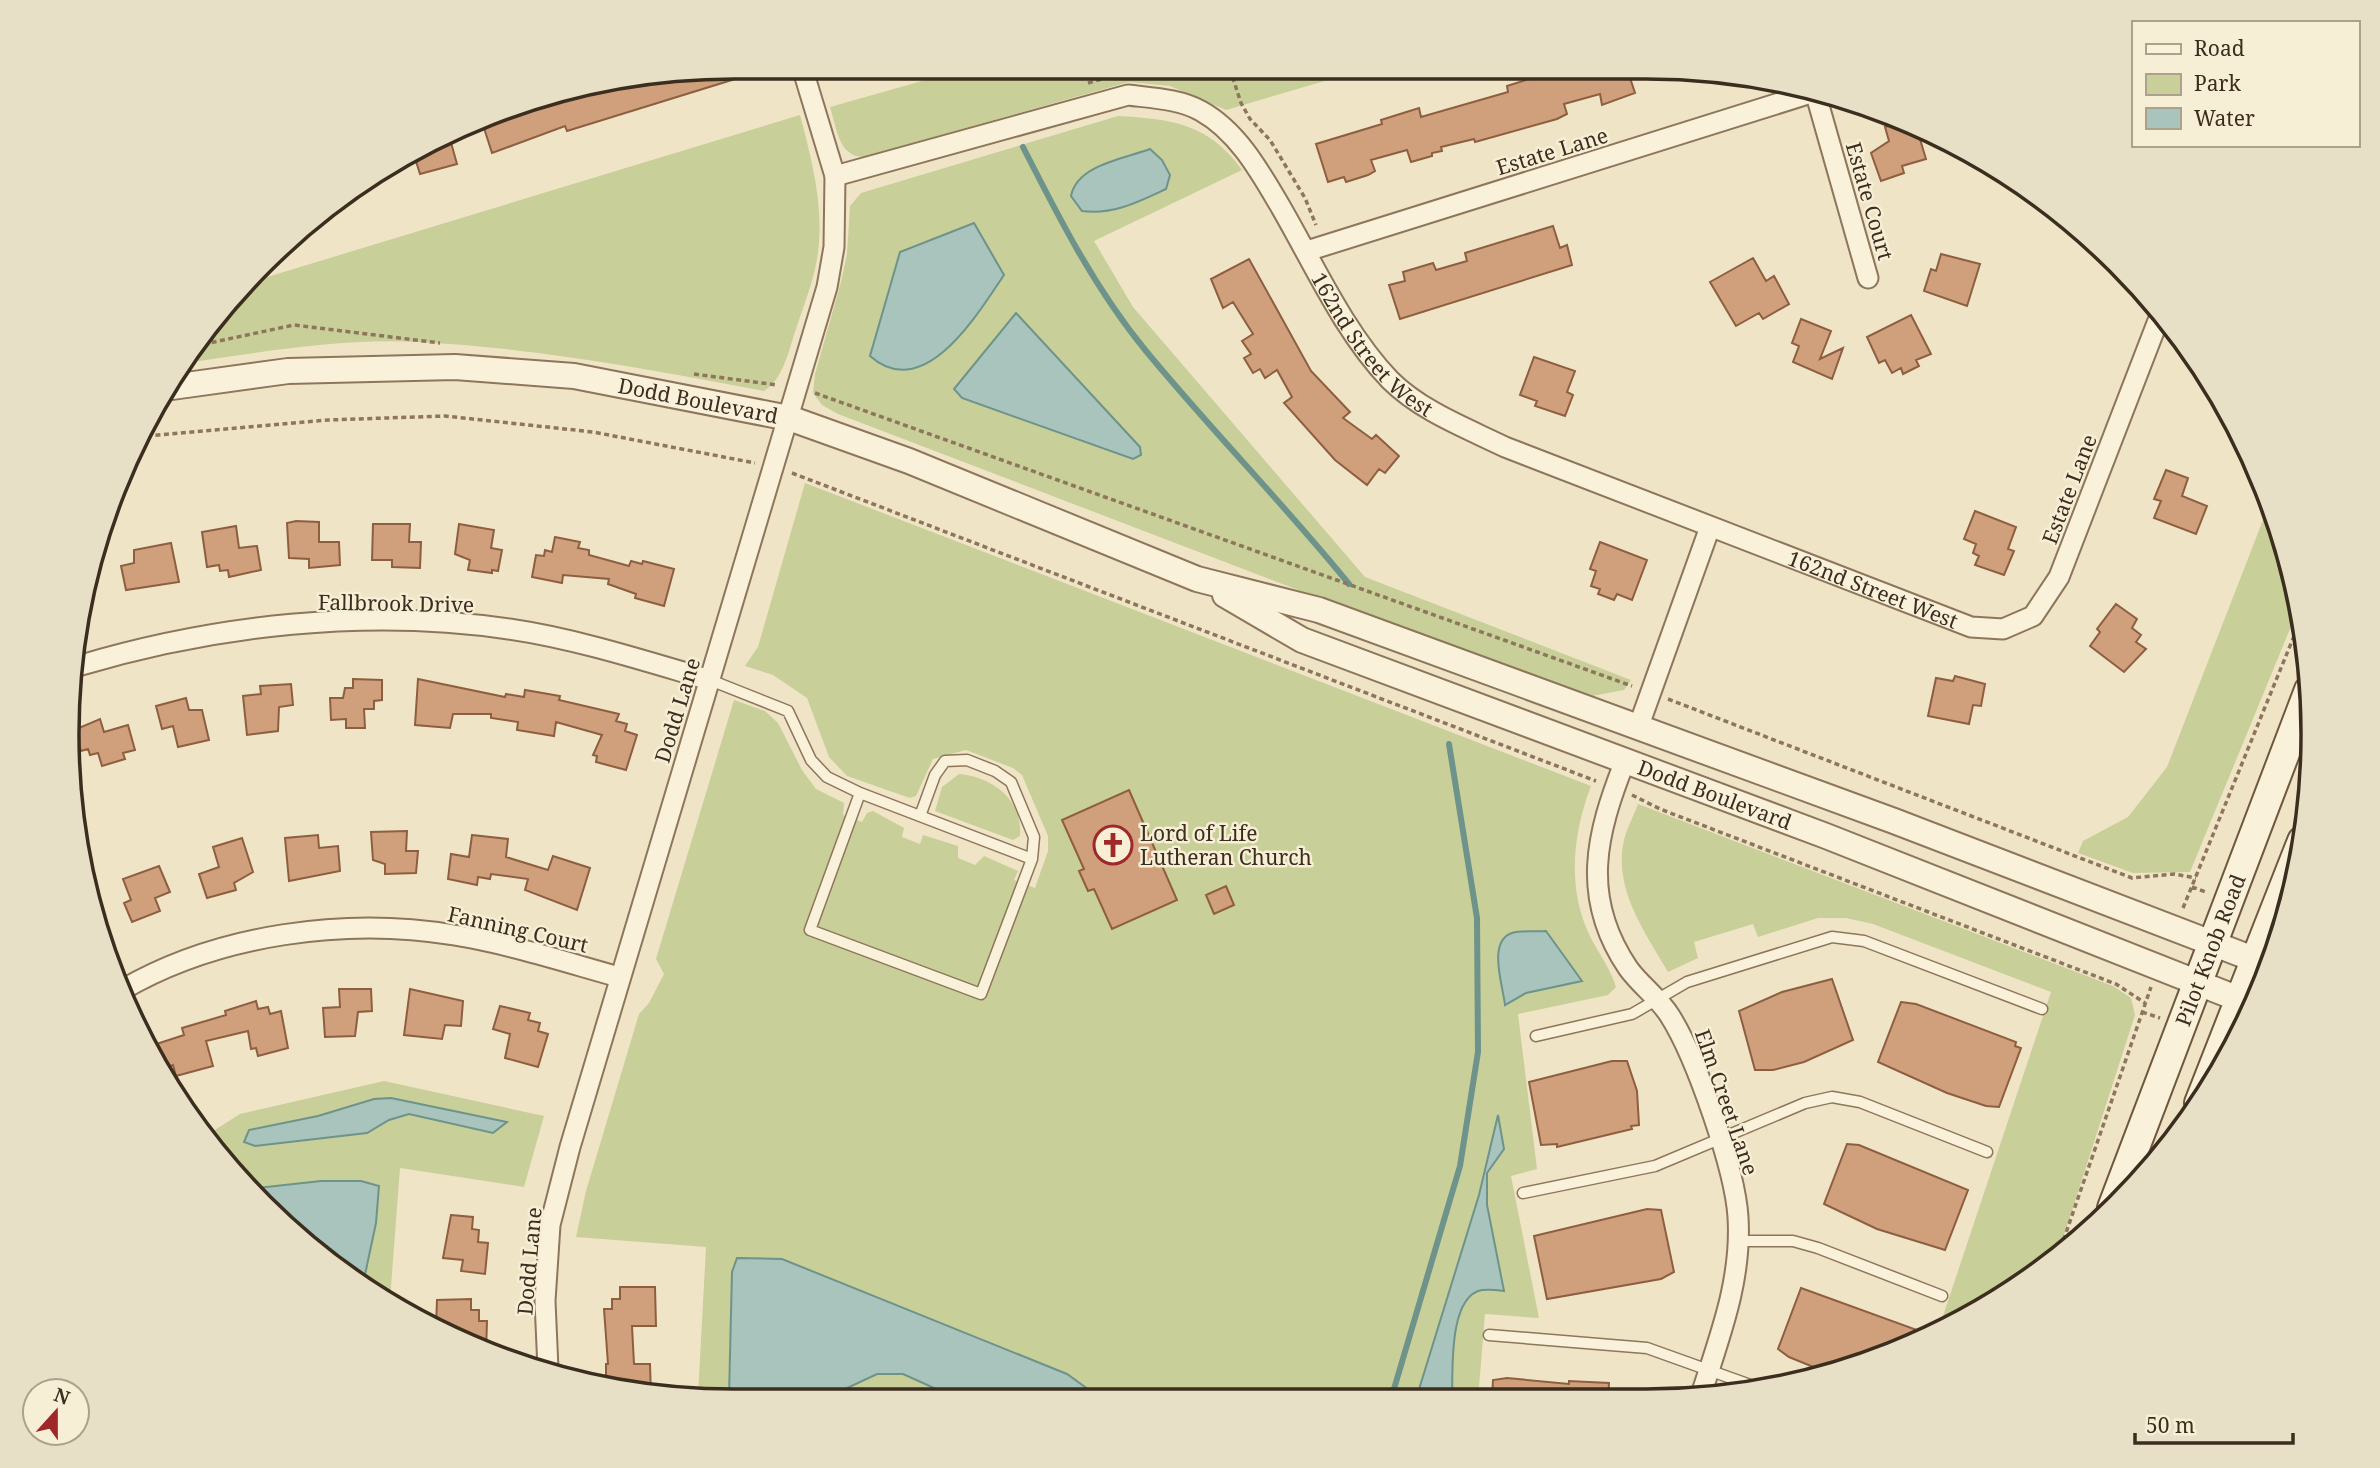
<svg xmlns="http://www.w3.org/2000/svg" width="2380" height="1468" font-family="'Noto Serif',serif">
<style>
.green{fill:#c8cf99;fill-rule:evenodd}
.water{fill:#a8c4bc;stroke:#6e938a;stroke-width:2}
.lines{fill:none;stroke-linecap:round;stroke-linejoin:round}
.stream{stroke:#6e938a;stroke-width:6}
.building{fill:#d09f7b;stroke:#8d5f40;stroke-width:2}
.service-casing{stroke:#8d765b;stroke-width:13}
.minor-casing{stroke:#8d765b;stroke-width:23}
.tertiary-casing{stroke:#8d765b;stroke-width:28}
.secondary-casing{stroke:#6f573e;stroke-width:32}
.path{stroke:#8d765b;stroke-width:3.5;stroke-dasharray:5 3.5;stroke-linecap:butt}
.service{stroke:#faf1da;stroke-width:10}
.minor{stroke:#faf1da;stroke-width:19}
.tertiary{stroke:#faf1da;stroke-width:24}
.secondary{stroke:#faf1da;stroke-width:28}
.labels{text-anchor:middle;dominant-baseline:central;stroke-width:5;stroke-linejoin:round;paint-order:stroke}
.street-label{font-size:21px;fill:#3c2e1f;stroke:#f7eed6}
.poi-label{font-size:21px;fill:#3c2e1f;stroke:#f7eed6;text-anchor:start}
.rim{fill:none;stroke:#3c2e1f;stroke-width:3.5}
</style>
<rect width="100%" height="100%" fill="#f0e4c6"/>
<!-- green -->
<path class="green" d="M968,68L1362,70L1226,110L1170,86L1129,82L863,157C838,156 837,128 830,107Z
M800,115C813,164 827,217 815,269C810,291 801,313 794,335C788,354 782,380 764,391C649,369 535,348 418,342C341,338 262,352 186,363L204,328L251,282Z
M1118,116C1173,119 1209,124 1242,170L1094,241L1133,307L1365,577L1631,680L1624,690L1592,696L1455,650L838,414L822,405L813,393L815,374L841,282L847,254L850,206L861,193Z
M805,483L1591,786C1573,833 1567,887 1589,934C1598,953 1610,967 1616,987L1608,995L1518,1014L1537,1169L1511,1176L1539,1318L1485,1314L1478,1399H1452C1453,1372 1448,1296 1482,1290C1489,1289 1497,1291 1504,1290L1487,1205V1172L1504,1149L1498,1117L1479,1195L1416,1399L1100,1398L1067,1374L782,1259L737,1258L732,1272L729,1396H698L706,1247L576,1237L586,1191L639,1014L649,1003L664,974L656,959L734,700L765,711L778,723L802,770L816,789L844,803L843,815L862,822L867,813L873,811L904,828L902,837L920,844L923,835L958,846V858L975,865L984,856L1018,871L1014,880L1035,888L1048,851V836L1022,775L1013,768L966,750L933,759L916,796L910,798L847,776L829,757L807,698L773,675L745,666L758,647Z
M2270,502L2278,519L2299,607L2190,872L2133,873L2078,853L2083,841L2128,817L2167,767Z
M959,774C992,777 1023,799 1020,836L1013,840L935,811L942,787Z
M1638,804L2113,986L2131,998L2135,1015L2057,1257L1979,1312L1938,1331L2051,992L1873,924L1846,918H1818L1758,937L1753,924L1694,942L1698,958L1668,972C1645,932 1613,889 1624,840C1627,828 1634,815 1638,804Z
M384,1081L544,1116L524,1187L400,1168L390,1300L363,1284L376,1208L337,1182L321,1181L257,1188L207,1135L240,1114ZM391,1098L493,1133L409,1114L389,1120L367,1133L318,1116L374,1099Z
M877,1374H903L954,1397H828Z"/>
<!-- water -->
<path class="water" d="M1150,149L1162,160L1170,175L1166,189C1138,202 1113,215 1082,211L1071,196C1077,165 1123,159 1150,149Z
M974,223L1004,275C977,315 924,404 870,356L900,252Z
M1016,313L1140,447L1141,455L1133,459L962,398L954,389Z
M1546,931L1582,981L1526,993L1505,1005C1503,986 1487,941 1512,933C1522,930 1535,932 1546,931Z
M391,1098L507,1122L493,1133L409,1114L389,1120L367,1133L255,1146L244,1142L249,1130L318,1116L374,1099Z
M1498,1115L1504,1149L1487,1173V1205L1504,1291C1497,1290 1489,1289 1482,1290C1448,1296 1453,1372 1452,1399H1416L1479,1195Z
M321,1181H361L379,1186L376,1223L363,1284L328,1264L257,1188Z
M737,1258L782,1259L1067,1374L1100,1398L954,1397L903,1374H877L828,1397L729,1396L732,1272Z"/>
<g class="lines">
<!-- stream -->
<path class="stream" d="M1023,147C1059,218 1095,289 1146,351C1212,431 1284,504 1349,584
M1391,1399L1460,1166L1478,1052L1477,918L1449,744"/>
</g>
<!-- building -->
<path class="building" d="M734,66L746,67L748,75L567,131L565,126L492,153L483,125L496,121L494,115L520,102L524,101L526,105L559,95Z
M1554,71L1628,72L1635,93L1602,105L1600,94L1564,104L1567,114L1557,119L1475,142L1474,139L1441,147L1442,151L1432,153V156L1411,162L1407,150L1371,160L1375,171L1368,175L1346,182L1344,177L1328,182L1316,144L1382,124L1381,120L1419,108L1421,117L1508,92L1507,86Z
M1907,121L1916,126L1926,159L1902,166L1904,173L1881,181L1871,153L1889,141L1885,127Z
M450,139L457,164L420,174L415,158Z
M1553,226L1560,248L1567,245L1572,265L1400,319L1389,285L1405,281L1403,272L1433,263L1436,270L1467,261L1465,253Z
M1941,254L1980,264L1967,306L1924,291L1931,269L1936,271Z
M1753,258L1766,281L1774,276L1789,304L1763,319L1759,313L1736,326L1710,282Z
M1249,259L1311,371L1350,412L1343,418L1372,439L1376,435L1399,456L1385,473L1379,469L1367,485L1335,460L1284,403L1292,397L1277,370L1265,378L1260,369L1253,373L1244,358L1251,354L1242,341L1253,334L1233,302L1223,308L1211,279Z
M1911,315L1931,354L1916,360L1919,366L1903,374L1901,368L1892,373L1885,360L1879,363L1867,337Z
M1801,319L1831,331L1820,359L1843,348L1832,379L1793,362L1799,346L1792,343Z
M1534,357L1575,371L1567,392L1573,395L1565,416L1535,406L1537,401L1520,395Z
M2166,470L2188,478L2182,496L2207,506L2196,534L2154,518L2161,501L2154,499Z
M1975,511L2016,527L2008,549L2014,551L2004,575L1975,565L1979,556L1973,553L1976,544L1964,539Z
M296,521L319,522V542H339L340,565L309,568V559L289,558L287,523Z
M373,524H410L409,542H421L420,568L392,567V560H372Z
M459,524L494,530L491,548L502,550L498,571L492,570V573L468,570L470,560L455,554Z
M236,526L239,548L257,546L261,570L229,577L228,570L220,571L219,565L207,567L202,532Z
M555,537L580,542L578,548L589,550V555L629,566L631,561L642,564L643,561L674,569L664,606L635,598L636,594L608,584L609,579L563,575L562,583L532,577L536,555L544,556L545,550L552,552Z
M1600,542L1647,560L1632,600L1617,594L1614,600L1598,594L1600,589L1591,586L1596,571L1590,569Z
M171,543L179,582L126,590L121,566L134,563V550Z
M2116,604L2137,619L2132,628L2141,635L2136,642L2146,649L2124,672L2090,646L2100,632L2097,629Z
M1955,676L1985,684L1981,706L1973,705L1969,724L1928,716L1936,678L1953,681Z
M353,679L382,680V700L374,701V709H364L365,728H346V719L331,720L330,698H343L345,688H353Z
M418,679L505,697L506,694L524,697L525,690L560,696L559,700L619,714L616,721L627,724L625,731L637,735L626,770L596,762L597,756L593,755L602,735L556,722L554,736L517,730L518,722L491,718V714H453L450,728L415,725Z
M291,684L293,705L279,707L278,731L247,735L243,696L261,694L260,686Z
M186,698L189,710H202L209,740L178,747L173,726L162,729L156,706Z
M100,719L104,732L128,725L135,750L123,753L125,759L102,766L98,753L90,755L88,749L81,751L74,730Z
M1129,790L1177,900L1112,929L1094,889L1088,891L1079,871L1084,869L1062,820Z
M407,831L406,851H418L416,873L385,874V864L373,860L371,832Z
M318,835L319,848L338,846L340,871L289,881L285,838Z
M472,835L508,839L506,857L548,870L553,856L590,868L577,910L525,890L528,879L491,874L490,879L478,877L477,885L448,879L451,854L469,857Z
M242,838L253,872L234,883L236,890L207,898L199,874L219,867L213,847Z
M159,866L170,892L155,898L160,911L132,922L124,903L131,900L123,879Z
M1226,886L1234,905L1214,914L1206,895Z
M1832,979L1853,1040L1804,1062L1773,1070H1755L1739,1011L1782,992Z
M339,989H371L372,1011L358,1012L355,1036L325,1037L323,1008L340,1007Z
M410,989L463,1001L461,1026L445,1025L442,1039L404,1035Z
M256,1001L258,1009L268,1007L270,1014L281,1011L288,1048L258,1056L256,1048L251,1049L248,1031L206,1041L213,1066L176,1076L173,1065L161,1069L150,1046L184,1035L182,1028L226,1015L225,1011Z
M1901,1002L1916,1004L2016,1042L2015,1046L2021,1048L1999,1107L1986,1106L1947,1093L1878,1062Z
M500,1006L530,1013L528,1020L540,1023L538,1031L548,1034L538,1067L505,1058L510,1034L493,1029Z
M1612,1061H1627L1637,1091L1639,1125L1631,1126L1632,1129L1557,1147V1144L1541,1145L1529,1082Z
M1847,1144L1859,1145L1968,1190L1945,1250L1877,1229L1824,1204Z
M1647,1209L1661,1210L1674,1272L1661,1279L1547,1299L1534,1236Z
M451,1215L473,1217L472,1229L479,1230L478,1242L488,1243L485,1274L461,1271L463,1260L443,1258Z
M620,1287H655L656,1326H632L634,1364H650L651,1396L606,1385V1364H608L604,1309H612V1299H620Z
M1801,1288L1917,1330L1912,1343L1860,1366L1828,1373L1789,1357L1778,1349Z
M471,1299V1310H479V1321H487L486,1353L436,1326L437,1300Z
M1507,1378L1569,1384V1381L1609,1383L1608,1400L1492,1399L1493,1380Z"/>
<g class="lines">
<defs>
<path id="service" d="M710,680L788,711L811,760L827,777L860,793L1032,859
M860,793L810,930L981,994L1032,859L1034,837L1011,782L995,771L967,760L945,761L935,775L920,816
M1536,1036L1632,1014L1687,982L1832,937L1864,941L2042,1009
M1523,1193L1655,1166L1805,1103L1832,1097L1860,1102L1987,1152
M1738,1241H1793L1818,1248L1942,1296
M1489,1335L1647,1348L1756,1387"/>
<g id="minor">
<path d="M1816,95L1868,278"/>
<path id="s1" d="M835,176L1128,95C1152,98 1180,99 1201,111C1237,131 1259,170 1279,204C1313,262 1343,331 1390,380C1421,411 1466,428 1505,447L1971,627L2003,629L2033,616L2059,577L2161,313"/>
<path d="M1307,251L1811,93"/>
<path d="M78,666C215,625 367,608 509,629C577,639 645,661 710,680"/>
<path d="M1638,728L1710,527"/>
<path d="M1625,761C1596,834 1580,897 1628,968C1640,985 1659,998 1670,1016C1696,1057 1735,1169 1738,1217C1742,1281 1719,1338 1700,1398"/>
<path d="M122,990C218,934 346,917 454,935C510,944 565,962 619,977"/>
<path d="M548,1369L545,1301L550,1225L570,1147L827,287L834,247L835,176L802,67"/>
</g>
<g id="tertiary">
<path id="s2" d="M172,387L288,371L455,367L574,376L789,418L909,461L1197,579L1319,610L1894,821L2269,965"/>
<path id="s3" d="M1225,595L1302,640L1826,836L2254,1005"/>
</g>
<g id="secondary">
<path d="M2199,1103L2302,841"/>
<path id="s4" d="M2112,1208L2309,690"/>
</g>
</defs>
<!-- service casing -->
<use href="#service" class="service-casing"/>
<!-- minor casing -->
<use href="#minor" class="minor-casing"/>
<!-- tertiary casing -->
<use href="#tertiary" class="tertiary-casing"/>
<!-- secondary casing -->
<use href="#secondary" class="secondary-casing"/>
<!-- path -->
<path class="path" d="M1230,69L1241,103L1250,119L1270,140L1305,198L1316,225
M1088,83L1137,69
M195,346L294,325L440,343
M694,374L777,385
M815,393L1632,686
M147,436L328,420L445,416L593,432L755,463
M792,473L1596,781
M1668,699L2132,878L2174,874L2196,878
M1632,795L1660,809L2116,984L2145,1003
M2192,887L2206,892
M2183,908L2301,619
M2142,1012L2160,1018
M2058,1256L2151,987"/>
<!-- service -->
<use href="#service" class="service"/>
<!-- minor -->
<use href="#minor" class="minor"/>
<!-- tertiary -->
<use href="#tertiary" class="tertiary"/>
<!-- secondary -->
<use href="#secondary" class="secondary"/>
</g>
<!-- icons -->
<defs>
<symbol id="church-ring" viewBox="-11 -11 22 22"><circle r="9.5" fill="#f7eed6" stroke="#9e2928" stroke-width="1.5"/><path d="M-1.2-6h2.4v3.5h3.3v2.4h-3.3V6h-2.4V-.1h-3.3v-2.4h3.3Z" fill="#9e2928"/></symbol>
</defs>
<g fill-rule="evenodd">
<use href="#church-ring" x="1091" y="823" width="44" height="44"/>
</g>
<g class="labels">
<!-- street labels -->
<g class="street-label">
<text transform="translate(1552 151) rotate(-17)">Estate Lane</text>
<text transform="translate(1870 201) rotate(74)">Estate Court</text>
<text stroke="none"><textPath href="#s1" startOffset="672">162nd Street West</textPath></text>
<text stroke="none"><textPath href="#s2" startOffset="530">Dodd Boulevard</textPath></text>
<text transform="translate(2069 489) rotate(-69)">Estate Lane</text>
<text stroke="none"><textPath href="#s1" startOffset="1239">162nd Street West</textPath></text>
<text transform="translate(396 603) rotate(1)">Fallbrook Drive</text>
<text transform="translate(677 710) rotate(-73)">Dodd Lane</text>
<text stroke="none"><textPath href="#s3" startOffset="530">Dodd Boulevard</textPath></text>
<text transform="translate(518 929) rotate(13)">Fanning Court</text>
<text stroke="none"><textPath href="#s4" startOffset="276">Pilot Knob Road</textPath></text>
<text transform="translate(1727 1102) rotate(71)">Elm Creet Lane</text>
<text transform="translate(529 1261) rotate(-85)">Dodd Lane</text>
</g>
<!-- poi labels -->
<g class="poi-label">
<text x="1140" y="833">Lord of Life<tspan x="1140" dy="24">Lutheran Church</tspan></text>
</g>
</g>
<!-- crop -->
<path d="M0 0H2380V1468H0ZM734 79H1646A655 655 0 0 1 2301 734V734A655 655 0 0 1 1646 1389H734A655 655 0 0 1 79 734V734A655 655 0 0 1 734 79Z" fill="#e8dfc7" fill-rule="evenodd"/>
<path class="rim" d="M734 79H1646A655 655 0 0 1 2301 734V734A655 655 0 0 1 1646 1389H734A655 655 0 0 1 79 734V734A655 655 0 0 1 734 79Z"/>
<!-- legend -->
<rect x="2132" y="21" width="228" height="126" fill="#f7eed6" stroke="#aca18d" stroke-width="2"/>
<rect x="2146" y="44" width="35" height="10" fill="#faf1da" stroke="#aca18d" stroke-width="2"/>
<text x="2194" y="56" font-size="21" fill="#3c2e1f">Road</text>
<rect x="2146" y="74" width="35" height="21" fill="#c8cf99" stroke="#aca18d" stroke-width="2"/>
<text x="2194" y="91" font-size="21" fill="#3c2e1f">Park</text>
<rect x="2146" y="108" width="35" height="21" fill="#a8c4bc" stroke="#aca18d" stroke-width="2"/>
<text x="2194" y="126" font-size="21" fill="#3c2e1f">Water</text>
<!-- north arrow -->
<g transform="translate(56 1412) rotate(21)"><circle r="33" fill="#f7eed6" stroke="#aca18d" stroke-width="2"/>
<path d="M0-5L12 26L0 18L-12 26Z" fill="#9e2928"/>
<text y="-10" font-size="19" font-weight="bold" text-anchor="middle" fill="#3c2e1f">N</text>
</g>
<!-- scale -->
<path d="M2135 1433v10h158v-10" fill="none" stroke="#3c2e1f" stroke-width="3.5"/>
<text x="2146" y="1433" font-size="21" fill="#3c2e1f" stroke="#f7eed6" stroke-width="5" paint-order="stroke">50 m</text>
</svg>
